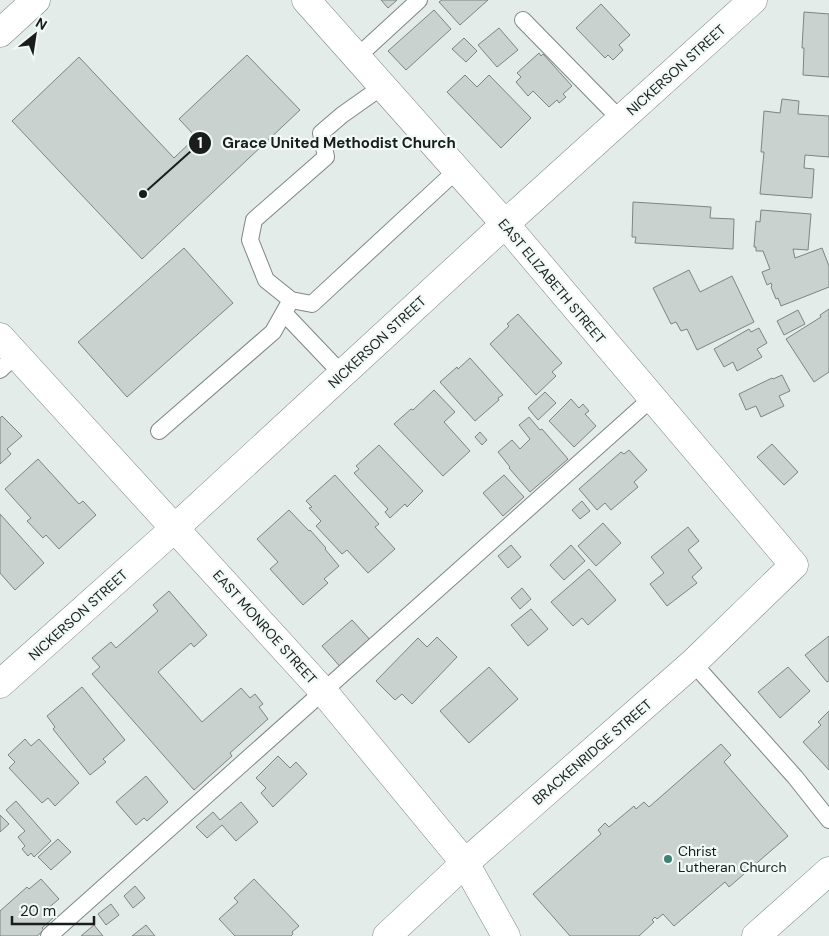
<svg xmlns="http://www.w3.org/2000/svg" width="829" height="936" font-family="'DM Sans',sans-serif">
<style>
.building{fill:#cad2cf;stroke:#7d8482}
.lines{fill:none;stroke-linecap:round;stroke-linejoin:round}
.service-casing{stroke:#7f8684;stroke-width:18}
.minor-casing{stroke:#7f8684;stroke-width:29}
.tertiary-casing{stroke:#7f8684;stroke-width:29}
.primary-casing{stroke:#7f8684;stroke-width:29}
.service{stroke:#fff;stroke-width:16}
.minor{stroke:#fff;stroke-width:28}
.tertiary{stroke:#fff;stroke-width:28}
.primary{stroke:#fff;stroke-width:28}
.poi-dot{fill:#3f8172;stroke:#f1f9f7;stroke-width:2}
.labels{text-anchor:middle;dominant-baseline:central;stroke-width:4.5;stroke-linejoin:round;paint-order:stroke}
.street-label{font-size:14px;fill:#1a1d1c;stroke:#f1f9f7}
.poi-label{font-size:14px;fill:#1a1d1c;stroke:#f1f9f7;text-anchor:start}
.leader{fill:none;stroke:#1a1d1c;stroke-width:2}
.callout-dot{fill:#1a1d1c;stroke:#f1f9f7;stroke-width:2}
.mark-label{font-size:15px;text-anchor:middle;font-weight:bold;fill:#fff}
.callout-label{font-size:15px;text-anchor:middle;font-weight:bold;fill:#1a1d1c;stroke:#f1f9f7;stroke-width:4.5;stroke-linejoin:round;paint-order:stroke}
</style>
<rect width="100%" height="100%" fill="#e4ecea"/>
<!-- building -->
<path class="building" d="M381,0H397L388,8Z
M442,0H488L460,25L439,2Z
M601,4L630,35L619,45L623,50L613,60L608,55L605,58L576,28Z
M434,10L451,29L406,70L388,51Z
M804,12L829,14V77L803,75L804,48H802Z
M499,28L518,50L497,67L478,45Z
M464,38L477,51L466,62L452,49Z
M539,53L541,56L543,54L572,86L563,94L566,97L559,103L557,100L549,107L533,91L528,96L516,82L521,77L517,73Z
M247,55L300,110L142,259L12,121L79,57L174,158L196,137L179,119Z
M465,75L477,87L489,75L531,118L501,148L447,92Z
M782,99L799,101L798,114L829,116V157L805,155L804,168L814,169L812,198L760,194L764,152H761L764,111L780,113Z
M633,202L711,207L710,218L734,219L733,249L635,243L636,237H632Z
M761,210L811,214L808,250L793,249L795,258L822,248L829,266V287L781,306L778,298L776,299L771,287L772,286L771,283L767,285L762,272L770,269L763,251H756V247H754L756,221L760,222Z
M184,248L233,303L127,397L78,342Z
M689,270L700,292L732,276L754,322L697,350L687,329L681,331L676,322L671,324L653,288Z
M829,309V372L814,382L786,339L821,317L820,315Z
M798,310L805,324L784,335L777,321Z
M518,314L562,363L552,372L556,376L536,395L490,344L509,326L507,324Z
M759,328L767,343L757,349L762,357L737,371L733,362L724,367L714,349L749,329L751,332Z
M470,358L503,395L498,398L499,400L475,421L440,382L457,367L458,369Z
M782,375L790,391L779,396L784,406L761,417L756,406L746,410L739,394L772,378L773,379Z
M434,390L455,412L444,422L470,451L443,476L394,424L411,409L413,410Z
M545,392L556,403L538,420L528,408Z
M571,399L579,408L583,404L589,411L585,414L596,426L574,447L549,421Z
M2,416L22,436L7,449L11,454L0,464V418Z
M529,417L540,430L542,429L568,459L530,492L509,468L510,467L498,452L512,440L520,449L530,439L519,425Z
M480,432L487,440L482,445L475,437Z
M772,444L798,472L784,485L757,457Z
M379,445L423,491L407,507L405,504L390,518L385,512L388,509L354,473L359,469L356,466Z
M629,450L647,470L634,482L638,487L611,510L605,503L597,510L579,489L621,452L624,454Z
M38,459L79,504L83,501L96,515L59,549L46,535L43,538L27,521L31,518L5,489Z
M335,475L379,524L375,527L395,549L368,573L347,550L342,554L316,526L321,521L309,508L312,507L306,501Z
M504,475L524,497L503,516L483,493Z
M582,501L590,511L580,519L572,510Z
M289,510L309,531L310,530L326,548L325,549L339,566L324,579L328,583L303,605L270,569L278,562L257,539Z
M0,514L44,563L15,590L0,573Z
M603,523L621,543L596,566L578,546Z
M688,527L699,541L688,550L702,568L692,577L697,583L667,606L650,584L664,573L651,557Z
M511,545L521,557L508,568L498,556Z
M571,545L585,561L564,580L550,565Z
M589,569L616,600L588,625L582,618L573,626L551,602Z
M522,588L531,599L520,609L511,598Z
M169,591L207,635L194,647L191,643L158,672L202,722L241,688L250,698L255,694L263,704L259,707L268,719L230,753L232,756L194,790L92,674L100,667L92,658L111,642L116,648L158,611L153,605Z
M531,609L548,629L528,646L511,625Z
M352,620L373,643L343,670L322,646Z
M829,636V681L827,682L805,655Z
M437,637L457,657L412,704L402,694L395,700L376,681L418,638L427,647Z
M489,667L518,699L469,743L440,711Z
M788,667L810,691L780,718L758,692Z
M82,687L125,740L103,759L106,762L90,775L53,729L55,727L47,716Z
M829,711V770L803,742L821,725L818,722Z
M25,739L31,746L39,739L79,783L55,806L48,798L42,803L9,768L15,762L8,755Z
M721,744L731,755L724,762L788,836L729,887L725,882L674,926L663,914L657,919L655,917L652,920L654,922L639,936H570L533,894L601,834L598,830L605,823L609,827L634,806L636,809L644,802L649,807Z
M278,756L290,768L296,762L307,774L273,807L261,793L266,788L256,778Z
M146,776L168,802L147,821L144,818L136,825L116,802Z
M16,801L51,841L34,857L31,853L28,856L22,849L25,846L18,837L25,831L6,810Z
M241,802L258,822L236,841L222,825L207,838L196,827L213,812L220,820Z
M0,815L9,824L0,832Z
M58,839L71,852L51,870L38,857Z
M41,879L59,899L47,909L54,917L42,928L44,930L37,936H0V911L27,887L29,889Z
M254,879L299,926L292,932L293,934L291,936H235L219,919L238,902L234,898Z
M135,886L145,898L133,908L124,896Z
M111,904L119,915L106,925L98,914Z
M94,925L103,936H81Z
M146,925L155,936H132Z"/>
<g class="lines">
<defs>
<path id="service" d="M523,20L621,120
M357,57L419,0
M383,86L342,115L321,133L326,157L254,220L250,240L266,280L291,300L312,304L457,170
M284,313L342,374
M0,370L16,355
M159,431L273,332L291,300
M693,663L795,777L829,820
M49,936L652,398"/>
<path id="minor" d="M306,0L505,224L794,565L693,663L465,863L387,936
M0,684L175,528L505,224L753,0
M756,936L829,871"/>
<path id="tertiary" d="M0,337L323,691L465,863L506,936"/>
<path id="primary" d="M0,33L36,0"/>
</defs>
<!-- service casing -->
<use href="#service" class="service-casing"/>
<!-- minor casing -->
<use href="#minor" class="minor-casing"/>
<!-- tertiary casing -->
<use href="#tertiary" class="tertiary-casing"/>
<!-- primary casing -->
<use href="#primary" class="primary-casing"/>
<!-- service -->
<use href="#service" class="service"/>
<!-- minor -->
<use href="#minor" class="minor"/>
<!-- tertiary -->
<use href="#tertiary" class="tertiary"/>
<!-- primary -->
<use href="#primary" class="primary"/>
</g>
<!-- markers -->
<circle class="poi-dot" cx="668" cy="859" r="5"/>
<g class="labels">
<!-- street labels -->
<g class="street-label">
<text transform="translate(676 70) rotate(-42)">NICKERSON STREET</text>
<text transform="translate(552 281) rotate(50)">EAST ELIZABETH STREET</text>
<text transform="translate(377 342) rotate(-43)">NICKERSON STREET</text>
<text transform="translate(78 615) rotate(-42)">NICKERSON STREET</text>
<text transform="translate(265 627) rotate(48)">EAST MONROE STREET</text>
<text transform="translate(592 752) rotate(-41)">BRACKENRIDGE STREET</text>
</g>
<!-- poi labels -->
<g class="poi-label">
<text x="678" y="851">Christ<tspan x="678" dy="16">Lutheran Church</tspan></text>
</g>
</g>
<!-- callouts -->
<path class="leader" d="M143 194L200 143"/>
<g class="callout-dot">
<circle cx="143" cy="194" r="5"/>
<circle cx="200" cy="143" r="12"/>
</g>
<g class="mark-label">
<text x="200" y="148">1</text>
</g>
<g class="callout-label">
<text x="339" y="148">Grace United Methodist Church</text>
</g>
<!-- north arrow -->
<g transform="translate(35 35) rotate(30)" stroke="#f1f9f7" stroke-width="4" paint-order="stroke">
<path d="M0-4L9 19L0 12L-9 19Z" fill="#1a1d1c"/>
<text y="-8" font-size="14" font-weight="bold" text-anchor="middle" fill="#1a1d1c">N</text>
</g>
<!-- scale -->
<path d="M12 916v8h82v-8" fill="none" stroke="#1a1d1c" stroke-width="2.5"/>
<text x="20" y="916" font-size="15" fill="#1a1d1c" stroke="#f1f9f7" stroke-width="4" paint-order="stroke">20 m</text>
</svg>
